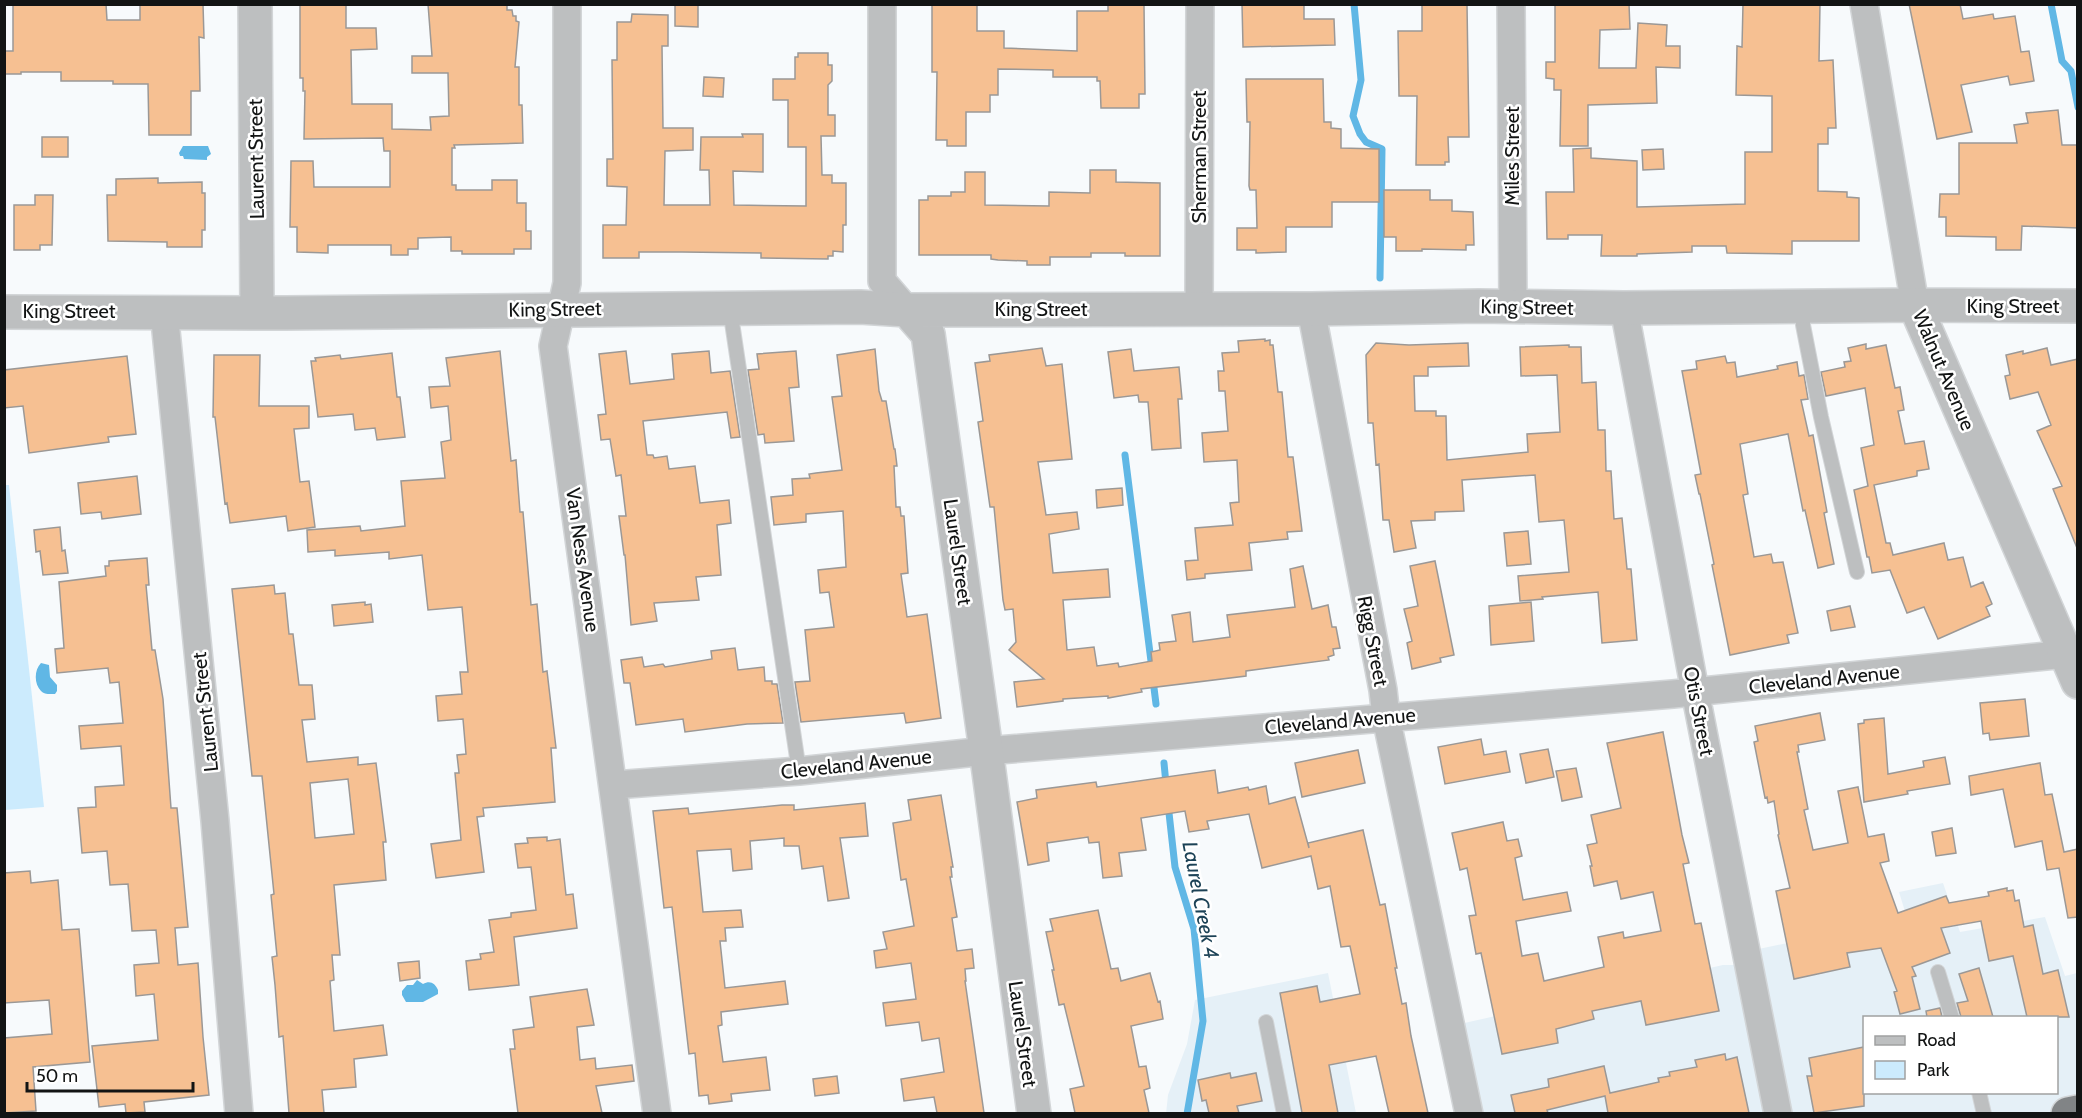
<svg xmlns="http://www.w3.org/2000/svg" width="2082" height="1118" font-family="Cabin,sans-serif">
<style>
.built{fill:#e5f0f7;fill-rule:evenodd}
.green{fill:#ccebfd}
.water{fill:#60b7e5}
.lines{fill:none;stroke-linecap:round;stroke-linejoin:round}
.stream{stroke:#60b7e5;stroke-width:7}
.building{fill:#f6c092;stroke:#9b9896;stroke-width:1.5;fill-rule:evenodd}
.service-casing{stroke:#d2d5d7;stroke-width:16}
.minor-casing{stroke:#d2d5d7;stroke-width:30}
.tertiary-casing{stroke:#d2d5d7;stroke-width:36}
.trunk-casing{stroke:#d2d5d7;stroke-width:36}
.service{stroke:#bdbfc0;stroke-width:14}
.minor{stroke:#bdbfc0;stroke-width:27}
.tertiary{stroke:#bdbfc0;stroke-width:33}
.trunk{stroke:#818486;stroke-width:33}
.labels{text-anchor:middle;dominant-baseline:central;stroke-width:5;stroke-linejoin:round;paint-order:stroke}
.street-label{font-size:20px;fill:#121414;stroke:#fff}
.water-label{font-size:21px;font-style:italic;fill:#1c4256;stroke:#fff}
</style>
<rect width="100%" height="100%" fill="#f7fafc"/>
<!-- built -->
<path class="built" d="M1943,883L1960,932L2045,917L2065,976L2077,973V1113H1469L1451,1026L1723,965H1751L1749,951L1907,918L1899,892ZM1864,1018H2056V1092H1864Z
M1328,973L1356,1113L1166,1114L1168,1095L1187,1044L1195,1000Z"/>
<!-- green -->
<path class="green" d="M5,485H9L44,807L5,810Z"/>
<!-- water -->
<path class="water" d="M183,146H208L211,154L207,157V160L184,159L183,156H180L179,153Z
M41,663L49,665L50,677L57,685V691L55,694C51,694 44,695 41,691C34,684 34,670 41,663Z
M417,980L423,984C430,980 435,983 438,990V994L423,1002H406L402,995V991L407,985H413Z"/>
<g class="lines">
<!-- stream -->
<path class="stream" d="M1354,4L1361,80L1353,116L1360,134L1366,142L1382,149L1380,278
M2051,4L2062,61L2071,71L2078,107
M1125,455L1152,669
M1153,680L1156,704
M1164,763L1166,784
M1168,804L1175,867L1194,929L1203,1021L1187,1114"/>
</g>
<!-- building -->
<path class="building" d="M106,4L107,20H140V4H203L204,38L199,37L200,91H191V135H149L148,84H113V81H61V72H21V74H4V51H13V5Z
M300,4H346V28H376L377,49L351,50L352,104H392V129L431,130L430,117L449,116L448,73H412V56H432L428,4H507V10H512L513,16H516V21L519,22L515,67H519V105H522L523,143L454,145L455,148H452V185H456V190H492V180H517V203H526V231H531V249H514V254H462V251H451V237L418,238V249H408V255H391V245H328V253L297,252V227H290L291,161H313L314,187H390V151H384L383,138L304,139L305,91H303V78H300Z
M675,4H698V27L675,26Z
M932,4H977V31H1004V48L1077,51V11H1108V4H1144L1145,94H1139V108H1101L1100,81H1097V77H1053V70L998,69V95H990V112H966V146H947V140H936L937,72H932Z
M1242,4H1304V19H1334L1335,45L1243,47Z
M1422,4H1467L1469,137H1448L1449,162H1445V165H1416L1417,96H1399L1398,31H1422Z
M1555,4H1629L1630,29L1600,30L1599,68H1636L1638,23L1667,25L1666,46H1680V68L1656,67L1657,103L1588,105V146H1560L1561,90H1554V79L1546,78V62H1555Z
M1743,4H1820L1819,61L1833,60L1836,128H1828V144H1818V191L1847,192V197L1859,198V241H1792V254L1727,253L1726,246H1692V252L1637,254V256H1601L1602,235H1568V239H1547L1546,192H1574L1573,149L1591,148V158L1637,161V207L1745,204V152H1772V96L1736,95L1737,46L1742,47Z
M1909,4H1960L1963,19L1993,14L1994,19L2015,16L2021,52L2029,51L2034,81L2010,85L2008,76L1961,85L1972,132L1937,139Z
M632,14L668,15V46H662L663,128H693V150L665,151L664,205H710L709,170H700L701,137H743L742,134H763V172L733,171L734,205L806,206V147H788V100H773V79H795V57H798V53H828V65H832V81L828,85V115H835V136H821L822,175H832V183H846V225H843V252L833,251V256H828V259L761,258V253L682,252H639V258H603V225H626L627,187L607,186V159H613L612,60H617V22H631Z
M704,77L724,78L723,97L703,96Z
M1246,79H1323L1324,122H1331V128L1341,129V148L1379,149V202H1332V227H1286V252L1256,253V250H1237V228H1257L1256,190H1250L1249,186L1250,122H1247Z
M2058,110L2062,145H2078V228L2022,226L2021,250H1996V237L1946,236V217H1939L1940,194H1959V143H2017L2014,125L2028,123L2026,113Z
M42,137H68V157H42Z
M1663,149L1664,169L1643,170L1642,150Z
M1090,170H1116V182L1160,183V256H1125V253H1091V257H1050V265H1027V261L998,260L991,259V255H919V200H928V196H951V192H965V172H985V205L1049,206V192L1090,193Z
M158,178V183L202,182V193H205V230H202V247H167V242L108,241L107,195H116V179Z
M1384,190H1430V200H1452V211L1473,212L1474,245H1466V250L1422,249V251H1396V237H1384Z
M35,195H53L52,245H40V250H14V205H35Z
M1265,339V341L1270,340V345H1273L1278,392H1282L1288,457H1293L1302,531L1287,532L1288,539L1249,543L1252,570L1205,574V578L1187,580L1185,561L1198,560L1195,528L1233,525L1230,503L1239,502L1237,460L1204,462L1202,433L1228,431L1225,391H1219L1218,371H1224L1222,353L1239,352L1238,341Z
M1376,343L1409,345L1468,343L1469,366L1428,367V376H1414L1415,411H1436V416H1446L1447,460L1528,452L1527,434L1560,432L1557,375L1521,376L1520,347L1569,345V347H1581L1582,383L1596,382L1598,430H1605L1606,471H1611L1614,519L1622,518L1627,569H1631L1637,640L1602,643L1598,592L1542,597L1543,599L1520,601L1518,576L1569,572L1564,520L1539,522L1535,475L1462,480L1464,511L1435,512V520L1411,521L1416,548L1394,552L1389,520H1383L1379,464L1376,465L1373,423H1368L1366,355Z
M1866,344V349L1886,345L1895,388L1900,387L1904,410L1898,411L1905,444L1924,441L1929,469L1917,471V476L1874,485L1886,543H1890L1893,555L1944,543L1948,560L1963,557L1971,587L1983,582L1992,604L1986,607L1990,616L1938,639L1924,607L1907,613L1890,570L1872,573L1869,557H1867L1854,490L1868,486L1861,448L1874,445L1865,388L1826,396L1821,372L1845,367L1844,362L1851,361L1848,348Z
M1042,348L1046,366L1062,364L1072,459L1038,462L1046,515L1077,512L1079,529L1049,534L1053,573L1108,569L1110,597L1063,600L1067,650L1094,647L1097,666L1118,663L1119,667L1152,661L1151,652L1160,650L1159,643L1176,641L1172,615L1190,612L1193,642L1230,637L1227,615L1295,607L1290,569L1303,566L1312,609L1328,605L1332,627H1336L1340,648L1333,649L1334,655L1328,657L1329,660L1246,671V676L1141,689L1142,692L1108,698V696L1063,699V701L1017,707L1014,682L1044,679L1009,650L1016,642L1013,609L1005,610L1003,600L994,507H990L978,422L983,421L975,363L990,361L989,355Z
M2047,348L2051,365L2078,359L2077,548L2053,489L2062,486L2037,431L2051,425L2038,392L2010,399L2005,376L2010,375L2006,355L2023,351V354Z
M875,349L879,391L882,401H886L894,449H895L897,466H894L896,507H900L901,516H904L908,573L901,574L907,617L927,614L941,718L906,723L904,713L801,722L795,682L810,681L805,630L834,627L829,592L820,593L818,570L846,567L843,511L806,514V522L774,525L771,497L793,495L792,479L810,478L809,474L816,473L842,470L832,397L842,396L837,355Z
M1131,349L1134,371L1179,367L1182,399H1178L1181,448L1152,450L1148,402H1139L1138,395L1114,398L1108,352Z
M500,351L511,461L516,460L520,512H523L531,605L537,604L543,672L547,671L556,748H551L555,802L483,808L484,816L477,817L484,872L436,878L431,844L461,840L455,773H459L457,755L466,754L463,719L438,721L436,696L462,694L460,672H468L462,607L428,610L422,555L389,559V552L335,556V550L308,552L307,530L360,526L361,531L405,526L401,481L445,478L441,442L451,440L448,406L431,408L429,387L450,386L446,358Z
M626,351L630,384L674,379L672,354L709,351L711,373L730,371L740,437L731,438L727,412L643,421L647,455H653L654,458L667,456L669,469L695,466L700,503L729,500L731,523L717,525L721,575L696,577L699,600L654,603L657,621L631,625L625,555H624L619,516H626L621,475L616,476L610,439L601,440L598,415L606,414L599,354Z
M796,351L799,387L789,388L794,441L765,443L764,434L758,435L748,370L759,369L757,354Z
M392,353L397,397H400L405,437L377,440L375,428L355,430L353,414L318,417L311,361H316L315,358L340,355L341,359Z
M214,355H260L259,406H309V428L294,429L300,482L309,481L315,527L288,531L286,516L230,523L227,503L225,504L215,417H213Z
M127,356L136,434L108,437L109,442L29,453L23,406L4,408V370Z
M1725,356L1727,363L1735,362L1737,377L1778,369L1777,366L1797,362L1799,376L1804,375L1808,399L1801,400L1809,436L1813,435L1827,512L1824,513L1834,564L1818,568L1805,510L1803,511L1788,434L1740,444L1748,494L1743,495L1754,557L1771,554L1773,563L1783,562L1798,633L1787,635L1789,643L1730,655L1712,565L1714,564L1700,494H1699L1695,475L1701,474L1682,371L1697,369L1696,361Z
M137,476L141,514L102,519L101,512L81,514L78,483Z
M1122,488L1123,505L1097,508L1096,490Z
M60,527L62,551L65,550L68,573L43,575L40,551L36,552L34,530Z
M1528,531L1531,564L1507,566L1504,533Z
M147,558L149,585H146L152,650H155L163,699L171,808H177L188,927L175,928L178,965L198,963L203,1037L209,1095L144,1102L145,1112L126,1113L125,1104L99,1107L92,1046L158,1040L154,994L136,996L134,965L159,963L156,930L132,931L128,884L110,885L107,851L82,853L78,808L96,807L95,787L124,785L121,746L81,749L79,726L123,723L119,682L110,683L108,668L57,673L55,649L64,648L59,582L106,576L105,566H109V561Z
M1435,561L1454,655L1440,658L1441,662L1412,669L1407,643L1412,641L1404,609L1418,606L1410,566Z
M274,585L275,594L285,593L289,634H293L299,685H312L315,719L302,720L307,762L358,757V765L376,763L386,842H383L386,880L334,885L340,955H332L334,980L330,981L334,1031L383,1025L387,1055L354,1059L356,1087L322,1090L324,1113H289L283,1036L279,1037L275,985L272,957L277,956L271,895L274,894L262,776H252L232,589ZM348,779L354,834L315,838L310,783Z
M365,602V605L371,604L373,622L334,626L332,605Z
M1531,602L1534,641L1491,645L1489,606Z
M1850,606L1855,627L1831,631L1827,611Z
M735,648L738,670L764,667L765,681H772V684H777L783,723L747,724L685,732L683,719L636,725L630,683H624L621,660L642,657L644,667L663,664L665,667L712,659L711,651Z
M2025,699L2029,736L1990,740L1989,733L1983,734L1980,703Z
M1820,713L1825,740L1798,745L1799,752H1797L1808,809L1804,810L1813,850L1848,843L1838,791L1858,787L1868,837L1884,834L1889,861L1880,863L1898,913L1946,896L1949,903L1989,896L1988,892L2007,888V891L2013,890L2015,901L2019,900L2024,927L2033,925L2043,974L2058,970L2069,1017H2027L2013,956L1989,961L1981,921L1941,928L1950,953L1912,967L1916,976L1912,977L1920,1009L1900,1014L1894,992L1897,991L1881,948L1847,953L1850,967L1794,979L1776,891L1790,888L1778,835L1779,834L1774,801L1768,803L1767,797L1765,798L1754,742L1758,741L1755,726Z
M1884,718L1888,774L1924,767L1923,761L1945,757L1950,784L1907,791L1908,794L1864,802L1858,724L1864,723V720Z
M1663,732L1682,835L1689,863L1683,864L1695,924L1701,923L1719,1011L1646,1025L1641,1001L1592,1011L1594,1019L1556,1029L1558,1043L1502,1054L1481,953L1476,954L1469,916L1476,915L1467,868L1460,870L1452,833L1503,822L1507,841L1518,839L1522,856L1515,858L1523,900L1567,892L1571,911L1516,921L1522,956L1538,953L1544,981L1604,967L1598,937L1623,932L1624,938L1661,931L1653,892L1621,899L1617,881L1594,886L1590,866H1592L1587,845L1597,843L1591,815L1621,808L1607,743Z
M1481,739L1484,755L1506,751L1510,772L1445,784L1438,747Z
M1548,749L1554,777L1526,783L1520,754Z
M1358,750L1365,783L1302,797L1295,763Z
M2040,763L2045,795L2052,794L2064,852L2078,849V917L2068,918L2059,868L2047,870L2042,841L2015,847L2003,789L1971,795L1969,776Z
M1576,768L1582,797L1562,801L1556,771Z
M1215,770L1218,793L1248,787L1249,790L1266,786L1269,804L1295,797L1309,848L1308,843L1363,830L1380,905L1385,904L1397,968H1395L1402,1004L1406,1003L1411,1036L1428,1113H1389L1376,1056L1329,1065L1338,1113H1302L1280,993L1317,986L1320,1002L1360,994L1350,946L1341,947L1330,886L1318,889L1311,856L1262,868L1249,814L1207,821L1209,829L1189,832L1185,811L1141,818L1146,850L1119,853L1122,876L1103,878L1099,842L1089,843L1088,837L1047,843L1049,861L1028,865L1017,802L1037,798L1036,790L1096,782L1097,787Z
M941,795L953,867H951L952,877H950L957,917L952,918L957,951L972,949L974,968L965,969L966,981H965L984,1113H937L934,1097L904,1101L901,1079L944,1072L939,1038L922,1041L919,1022L886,1026L883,1003L916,999L911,963L876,968L874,951L887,949L883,932L914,926L906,879L901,880L893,823L911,820L908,800Z
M865,803L868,836L840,838L849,898L828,901L823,866L802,869L799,846H784V838L750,841L752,869L733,871L731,849L697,851L703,912L741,910L743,927L725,928L726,941H720L725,988L785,981L788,1004L721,1012L722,1025L718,1026L723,1062L766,1057L770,1090L731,1094L732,1101L709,1104L708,1095L699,1096L695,1053L689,1054L672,907L664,908L653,811L688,808L689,814L782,805H794V810Z
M1952,828L1956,853L1936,856L1932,832Z
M547,837V841L560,839L566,895L573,894L577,928L514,937L519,985L469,990L466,961L481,959L480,954L494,952L489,920L511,917V913L536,910L531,867L518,868L515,844L528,843L527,838Z
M30,871L31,883L58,880L62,930L79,929L90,1062L33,1067L36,1111L4,1113V1038L52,1034L49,1000L4,1003V873Z
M1098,910L1111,969L1118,968L1121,981L1150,973L1158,1002L1160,1001L1163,1019L1131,1026L1139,1067L1146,1066L1150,1088L1144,1090L1149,1113H1075L1070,1089L1084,1086L1064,1004L1059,1005L1052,970H1054L1046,932L1053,931L1050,919Z
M419,961L420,978L400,981L398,963Z
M1979,968L1993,1017H1961L1957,1003L1968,1001L1959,974Z
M587,989L594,1025L577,1027L580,1060L595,1058L596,1069L632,1065L634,1081L596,1086L602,1113H518L510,1049H515L513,1030L534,1027L530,997Z
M1940,1008L1942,1017H1927L1926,1011Z
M1864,1047V1106L1814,1113L1807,1076H1812L1809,1058Z
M1725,1054L1726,1060L1737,1057L1749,1113H1608L1605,1096L1547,1110L1548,1113H1515L1511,1095L1549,1087L1548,1079L1604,1066L1610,1093L1659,1082L1658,1078L1670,1076L1669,1072L1697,1067L1695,1060Z
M1230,1073L1231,1078L1256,1073L1262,1101L1237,1106L1239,1113H1209L1206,1100L1202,1101L1198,1080Z
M837,1076L839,1093L815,1096L813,1079Z"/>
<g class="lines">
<defs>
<path id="service" d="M1803,307V325L1821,417L1857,572
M730,309L799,771
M1938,972L1952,1018
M1266,1022L1284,1114
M1979,1092L1984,1114"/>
<path id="minor" d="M567,4V283L553,346L657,1114
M882,4V281L907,310
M1511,4L1513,307
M1864,4L1915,305
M1624,308L1695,691L1778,1114
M1199,309L1200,4
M1311,309L1383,690L1386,717L1469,1114
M164,311L215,821L239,1114
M614,785L799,771L986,751L1673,694L2066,654"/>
<path id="tertiary" d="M255,4L257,313
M1915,305L2078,682
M907,310L928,334L989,772L1034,1114
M4,312L285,313L860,307L907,310L1311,309L1479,306L1624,308L1915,305L2078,306"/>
<path id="trunk" d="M2068,1114L2078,1112"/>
</defs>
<!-- service casing -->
<use href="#service" class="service-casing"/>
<!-- minor casing -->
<use href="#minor" class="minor-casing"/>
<!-- tertiary casing -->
<use href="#tertiary" class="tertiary-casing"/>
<!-- trunk casing -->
<use href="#trunk" class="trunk-casing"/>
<!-- service -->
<use href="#service" class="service"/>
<!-- minor -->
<use href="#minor" class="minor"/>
<!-- tertiary -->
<use href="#tertiary" class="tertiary"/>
<!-- trunk -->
<use href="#trunk" class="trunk"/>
</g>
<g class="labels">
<!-- street labels -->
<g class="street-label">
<text transform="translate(1512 156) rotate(-90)">Miles Street</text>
<text transform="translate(1199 157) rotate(-90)">Sherman Street</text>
<text transform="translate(256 159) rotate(-91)">Laurent Street</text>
<text x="2013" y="306">King Street</text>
<text transform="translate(1527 307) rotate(1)">King Street</text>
<text transform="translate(555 309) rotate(-1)">King Street</text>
<text x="1041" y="309">King Street</text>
<text x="69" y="311">King Street</text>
<text transform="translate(1944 370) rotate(67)">Walnut Avenue</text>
<text transform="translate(958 552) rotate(82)">Laurel Street</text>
<text transform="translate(583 560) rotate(82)">Van Ness Avenue</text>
<text transform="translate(1373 641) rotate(79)">Rigg Street</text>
<text transform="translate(1824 679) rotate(-6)">Cleveland Avenue</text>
<text transform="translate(1699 711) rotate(79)">Otis Street</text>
<text transform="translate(205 712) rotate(-96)">Laurent Street</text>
<text transform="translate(1340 721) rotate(-5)">Cleveland Avenue</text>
<text transform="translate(856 764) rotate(-6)">Cleveland Avenue</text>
<text transform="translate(1023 1034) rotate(82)">Laurel Street</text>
</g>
<!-- water labels -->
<g class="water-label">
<text transform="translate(1201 900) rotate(79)">Laurel Creek 4</text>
</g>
</g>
<!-- border -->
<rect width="2082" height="1118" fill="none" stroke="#121414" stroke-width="12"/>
<!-- legend -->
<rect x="1863" y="1016" width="195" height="78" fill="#ffffff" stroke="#a0a1a1" stroke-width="1.5"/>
<rect x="1875" y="1036" width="30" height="9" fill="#bdbfc0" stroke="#a0a1a1" stroke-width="1.5"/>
<text x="1917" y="1046" font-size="18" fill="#121414">Road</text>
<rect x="1875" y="1061" width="30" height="18" fill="#ccebfd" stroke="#a0a1a1" stroke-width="1.5"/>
<text x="1917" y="1076" font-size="18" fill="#121414">Park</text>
<!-- scale -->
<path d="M27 1082v9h166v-9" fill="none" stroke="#121414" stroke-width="3"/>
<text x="36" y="1082" font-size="18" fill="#121414" stroke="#ffffff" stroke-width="4.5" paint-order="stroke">50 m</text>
</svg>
